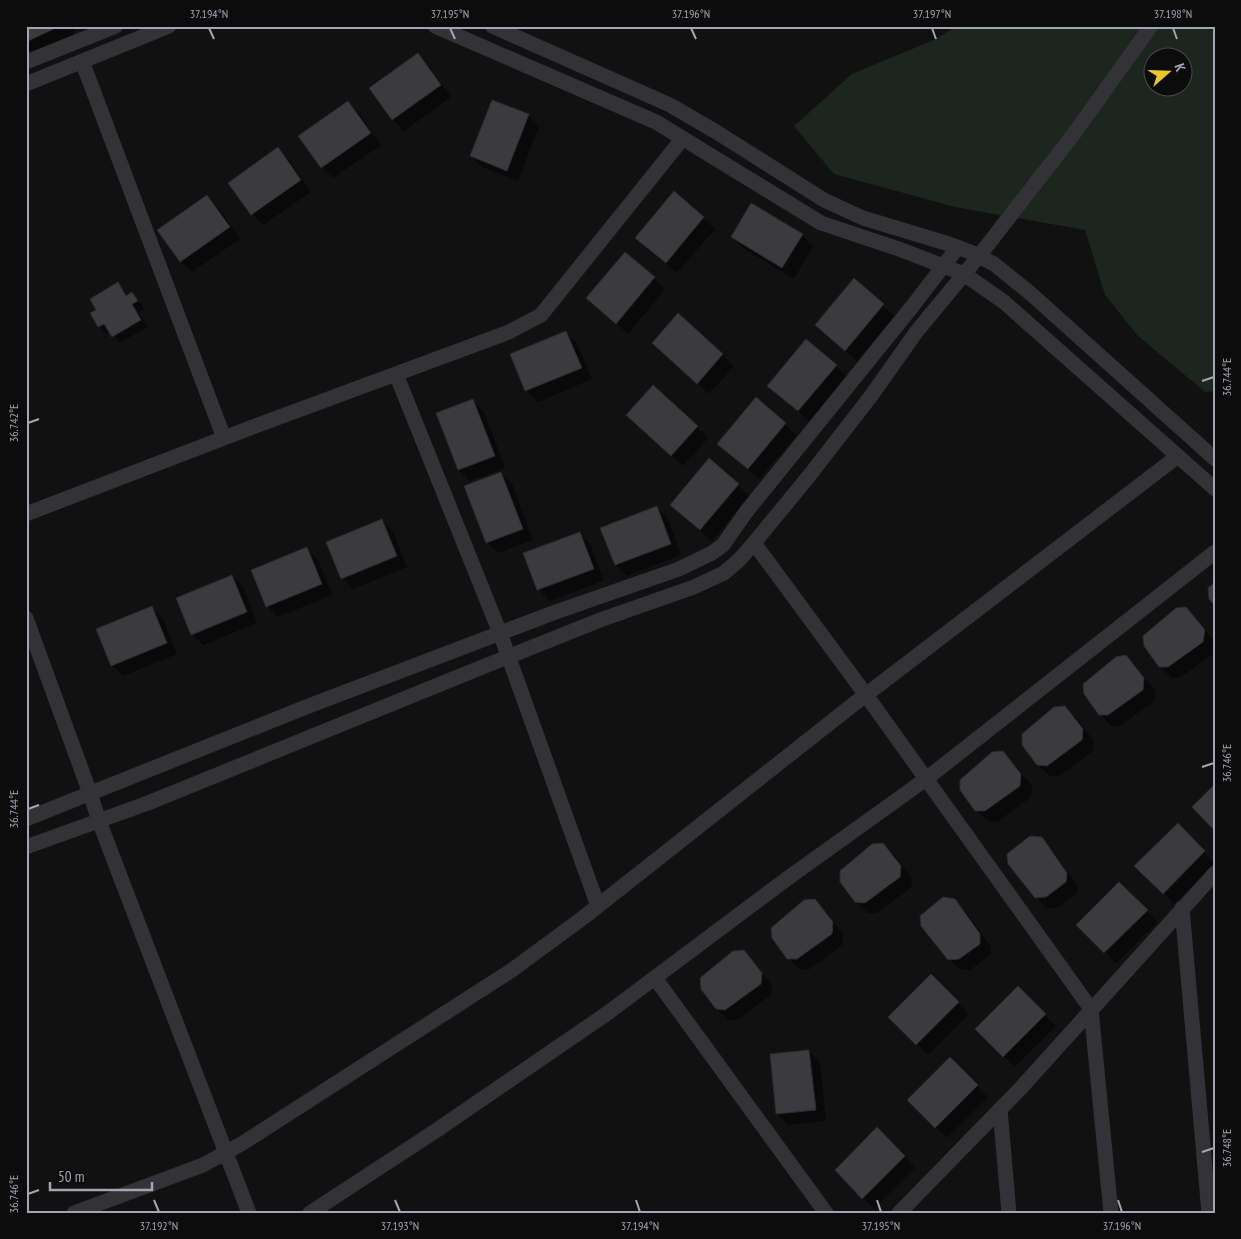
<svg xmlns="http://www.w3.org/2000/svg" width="1241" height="1239" font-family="'PT Sans Narrow',sans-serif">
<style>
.green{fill:#1d251f;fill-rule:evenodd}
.shadow{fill:#0007}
.building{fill:#3b3b3f;stroke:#2b2b2e}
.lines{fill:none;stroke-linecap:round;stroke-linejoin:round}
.minor{stroke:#323237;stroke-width:15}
.ticks{fill:none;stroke:#a3a5b3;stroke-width:2}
.neatline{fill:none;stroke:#a3a5b3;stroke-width:2}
.ticks-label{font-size:12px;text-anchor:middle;fill:#a3a5b3}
</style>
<rect width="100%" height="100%" fill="#111112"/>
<!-- green -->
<path class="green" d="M956,26H1215V391L1205,392L1138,336L1105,295L1085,230L955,207L834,174L794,126L852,74L936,39ZM1154,58H1184V88H1154Z"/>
<!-- shadow -->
<path class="shadow" d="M26,26H74L75,30L73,36L32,55L26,52Z
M418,55L429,66L451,97L404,131L393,120L371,88Z
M348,102L359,113L381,145L333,178L322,167L300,136Z
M528,115L539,126L518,181L482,167L471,156Z
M278,149L289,160L311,192L263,225L252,214Z
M674,193L715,229L677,273L637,238Z
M207,196L218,207L240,239L192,272L181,261L159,230Z
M751,205L802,235L813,246L794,279L743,248L732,236Z
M625,253L665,289L628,334L587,298Z
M854,280L894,316L857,361L828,336Z
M118,284L128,296L132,294L139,301L144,309L139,312L147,327L120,343L110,331L106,334L99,326L98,310Z
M679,315L734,366L709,394L664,354Z
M566,333L577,344L592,379L538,402L526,390Z
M836,366L847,377L809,421L769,386Z
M756,399L797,435L759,479L719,444Z
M473,401L484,412L505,468L470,481L459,470Z
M639,426L697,427L708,438L683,466Z
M501,473L512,484L533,540L498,553L487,542Z
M738,485L749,496L712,541L671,505Z
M657,508L668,519L681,555L627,576L616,565Z
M382,520L393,532L407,567L353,589L342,578Z
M579,533L590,544L604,580L550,601L539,590L525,554Z
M307,549L318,560L332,595L278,617L267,606Z
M232,576L243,587L257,623L203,645L192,634Z
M151,608L163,619L177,654L123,676L112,665Z
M1186,608L1197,620L1215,642L1214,653L1180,678H1171L1160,666Z
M1126,656L1137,668L1155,690L1154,701L1120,726H1111L1100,714Z
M1065,707L1076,718L1094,741L1093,751L1059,776H1050L1038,765Z
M1003,752L1014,764L1032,786L1031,797L997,822L988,821L976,810Z
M1178,825L1215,864L1174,904L1136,866Z
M1041,838L1052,850L1077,885V893L1057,908H1047L1036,897Z
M883,844L894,855L912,878L911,888L876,913H868L856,901Z
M1119,884L1158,922L1116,963L1078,925Z
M814,900L826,912L843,934L842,945L808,970L799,969L788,958Z
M954,900L966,912L991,947L990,955L970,970H960L949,959Z
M743,951L772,985L771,995L737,1020H728L717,1009Z
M931,976L969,1014L928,1055L890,1017Z
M1018,988L1056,1026L1015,1067L977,1029Z
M809,1051L820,1062L826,1121L788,1125L777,1114L771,1055Z
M950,1059L988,1097L947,1138L909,1100Z
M877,1129L915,1168L874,1209L836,1170Z"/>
<!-- building -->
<path class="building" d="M26,26H60L26,42Z
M418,53L441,85L392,120L369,88Z
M492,100L529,114L507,171L470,156Z
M348,101L371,133L321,168L298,136Z
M278,147L301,180L251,215L228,183Z
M674,191L704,217L666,263L635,238Z
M207,195L230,227L180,262L157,230Z
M751,203L803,234L782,268L731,237Z
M625,252L655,277L616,324L586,298Z
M854,278L884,304L845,351L815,325Z
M118,282L126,296L132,292L138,301L132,304L141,320L112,337L104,324L98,327L90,313L96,310L90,299Z
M678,313L723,354L697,384L652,343Z
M566,331L582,368L525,391L510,354Z
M806,339L837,365L798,411L767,386Z
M653,385L698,426L671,456L626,415Z
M756,397L786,423L748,469L717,444Z
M473,399L495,456L458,470L436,413Z
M709,458L739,484L700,530L670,505Z
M501,472L523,529L486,543L464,486Z
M657,506L671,544L615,565L600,528Z
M382,519L397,556L341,579L326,542Z
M580,532L594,569L537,590L523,553Z
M307,547L322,584L266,607L251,570Z
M232,575L247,612L191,635L176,598Z
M1215,582V606L1209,599L1208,588Z
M152,606L167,643L111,666L96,629Z
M1186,607L1205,630L1203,642L1168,667H1159L1144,646L1143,636L1176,608Z
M1126,655L1144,678L1143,690L1108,715H1099L1084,694L1083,684L1116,657Z
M1065,706L1083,729L1082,740L1047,766L1037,765L1022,745V734L1054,707Z
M1003,751L1021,774L1020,786L985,811H975L960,790V780L992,752Z
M1215,784V831L1192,807Z
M1178,823L1205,851L1163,894L1134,866Z
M1030,836L1042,837L1067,873L1066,882L1046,897L1035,898L1008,864L1007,854Z
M883,843L901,866L900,877L865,903L855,902L840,882V871L872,844Z
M1119,882L1148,910L1104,953L1076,925Z
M943,897L955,899L980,934V944L959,959L948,960L921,926L920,916Z
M815,899L833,922L832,934L797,959H787L772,938L771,928L804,900Z
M744,950L762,973L761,984L725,1010L716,1009L701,989L700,978L733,951Z
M931,974L959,1002L916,1045L888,1017Z
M1018,986L1046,1014L1003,1057L975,1029Z
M809,1050L816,1110L776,1114L770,1054Z
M950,1057L978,1085L935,1128L907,1100Z
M877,1127L905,1156L862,1199L835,1170Z"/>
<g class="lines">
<!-- minor -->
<path class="minor" d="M435,26L656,122L821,223L899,249L964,274L1004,302L1215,489
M492,26L670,105L718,133L824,200L863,218L949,244L973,253L994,264L1030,293L1215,459
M82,61L224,438
M26,62L116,26
M26,84L169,26
M396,374L500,633L598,906
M26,514L250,428L509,332L541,315L683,138
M754,543L866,695L1091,1009L1111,1213
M26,618L90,793L99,821L249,1213
M26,819L306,707L553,613L679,569L712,553L723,545L746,512L911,308L958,247
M26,847L148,803L475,670L600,620L694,587L724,573L739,560L754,543L809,476L871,396L917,331L979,256L1073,135L1151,26
M1182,908L1209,1213
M655,978L826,1213
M1000,1109L1009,1213
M74,1213L203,1165L243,1143L512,970L584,917L850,707L1178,456
M310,1213L437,1130L609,1012L788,878L926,779L1215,552
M899,1213L1020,1089L1215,873"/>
</g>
<!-- ticks -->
<path class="ticks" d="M209,28L214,39M450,28L455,39M691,28L696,39M932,28L936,39M1173,28L1177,39M1202,381L1214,377M28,423L39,419M1202,767L1214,763M28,809L39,805M1202,1152L1214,1148M28,1194L39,1190M154,1200L159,1212M395,1200L400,1212M636,1200L640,1212M877,1200L881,1212M1118,1200L1122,1212"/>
<!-- border -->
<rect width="1241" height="1239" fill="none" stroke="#0c0c0d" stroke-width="55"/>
<!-- north arrow -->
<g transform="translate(1168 72) rotate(70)"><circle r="24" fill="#0c0c0d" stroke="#48494f"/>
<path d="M0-4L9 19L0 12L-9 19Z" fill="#edc62e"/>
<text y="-8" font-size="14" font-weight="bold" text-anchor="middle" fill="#a3a5b3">K</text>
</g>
<!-- scale -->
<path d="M50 1182v8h102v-8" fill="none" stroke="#a3a5b3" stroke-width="2.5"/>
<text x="58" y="1182" font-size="15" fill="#a3a5b3" stroke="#0c0c0d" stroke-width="4" paint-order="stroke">50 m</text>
<rect x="28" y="28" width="1186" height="1184" class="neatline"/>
<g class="ticks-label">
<text x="209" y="18">37.194°N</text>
<text x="450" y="18">37.195°N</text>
<text x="691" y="18">37.196°N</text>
<text x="932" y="18">37.197°N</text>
<text x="1173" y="18">37.198°N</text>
<text transform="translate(1227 377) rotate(-90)" y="4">36.744°E</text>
<text transform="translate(14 423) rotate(-90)" y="4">36.742°E</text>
<text transform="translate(1227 763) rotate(-90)" y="4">36.746°E</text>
<text transform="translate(14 809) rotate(-90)" y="4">36.744°E</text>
<text transform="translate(1227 1148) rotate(-90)" y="4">36.748°E</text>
<text transform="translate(14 1194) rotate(-90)" y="4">36.746°E</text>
<text x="159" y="1230">37.192°N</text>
<text x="400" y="1230">37.193°N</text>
<text x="640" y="1230">37.194°N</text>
<text x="881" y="1230">37.195°N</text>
<text x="1122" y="1230">37.196°N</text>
</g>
</svg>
